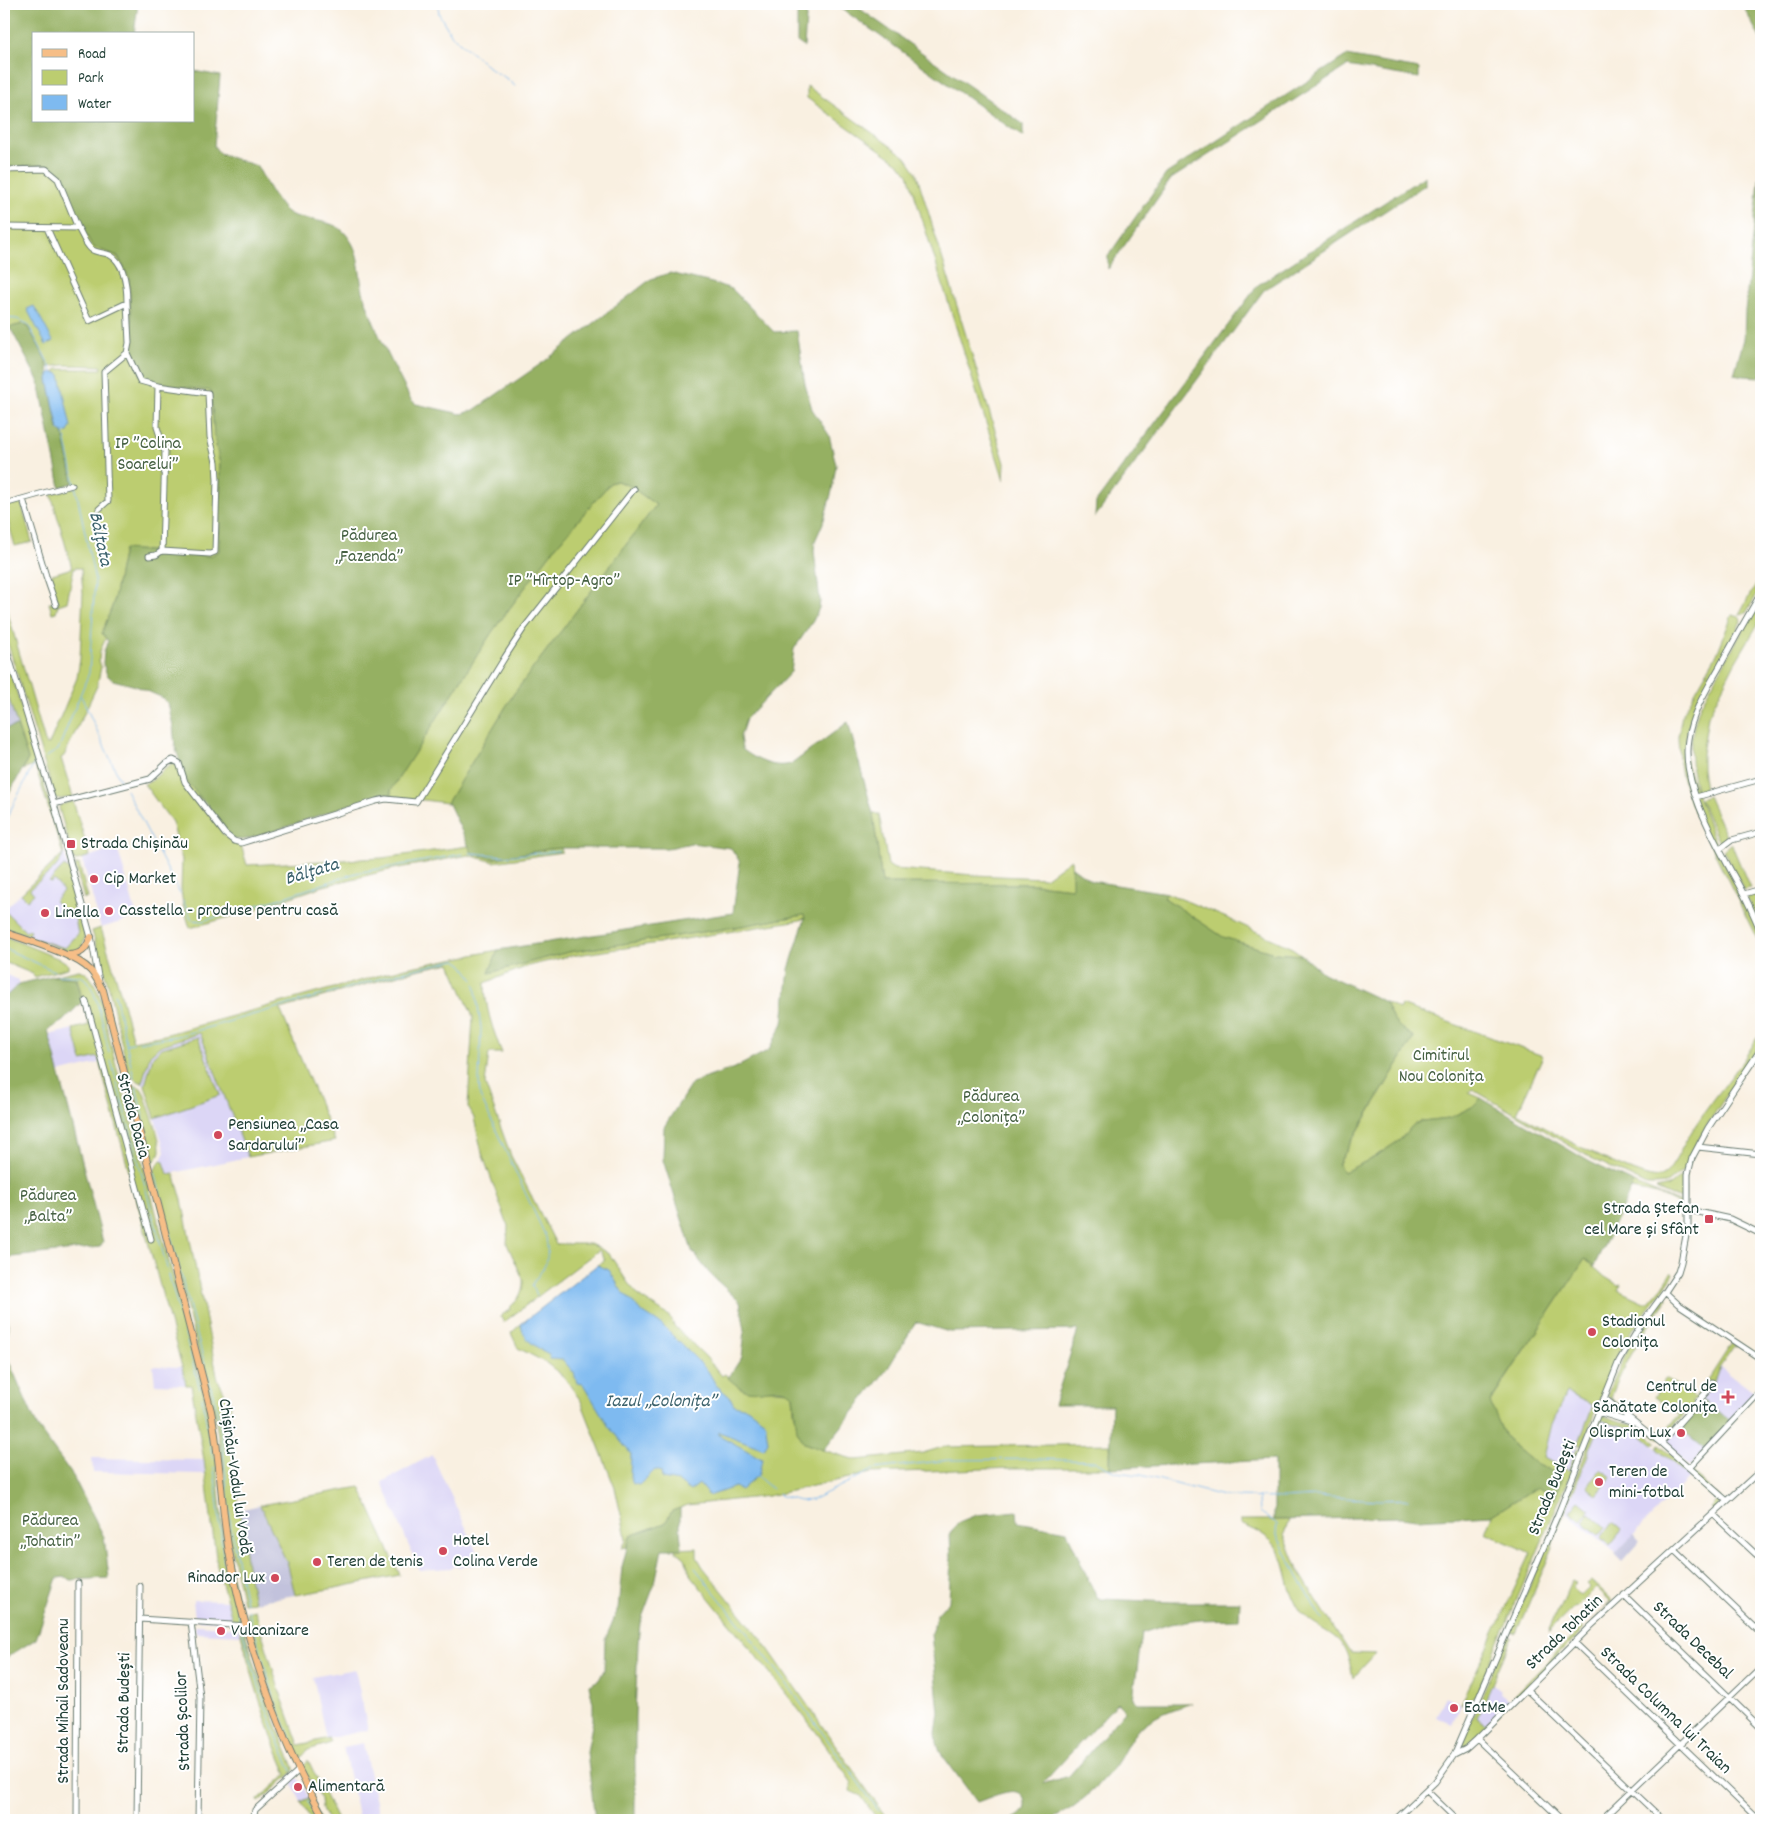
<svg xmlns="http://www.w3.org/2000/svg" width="1765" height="1824" font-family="Dekko,sans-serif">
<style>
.built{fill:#dcd6f6}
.industrial{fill:#c2c2dc}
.green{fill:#bccd70;stroke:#6e8552}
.forest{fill:#95b062;stroke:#5a764b;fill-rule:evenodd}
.water{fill:#7ebaf0;stroke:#4e7c92}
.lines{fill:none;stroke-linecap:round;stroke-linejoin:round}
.stream{stroke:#7ebaf0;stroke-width:1}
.minor-casing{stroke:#6b7c71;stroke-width:7}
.major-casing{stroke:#6b7c71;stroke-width:8}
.minor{stroke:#fff;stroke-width:5}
.major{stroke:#f6be87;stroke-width:6}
.poi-dot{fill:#d1495b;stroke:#fff;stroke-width:2}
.labels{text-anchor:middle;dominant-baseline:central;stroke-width:4;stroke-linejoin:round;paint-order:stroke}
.park-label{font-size:18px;fill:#466143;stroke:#fff}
.poi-label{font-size:18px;fill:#1f3d34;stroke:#fff;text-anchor:start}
.street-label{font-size:18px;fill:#1f3d34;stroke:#fff}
.water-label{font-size:19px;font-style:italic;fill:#3c626c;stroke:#fff}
</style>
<rect width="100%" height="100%" fill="#fff"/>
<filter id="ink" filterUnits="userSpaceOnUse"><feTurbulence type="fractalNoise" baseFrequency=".02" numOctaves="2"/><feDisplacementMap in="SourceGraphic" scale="10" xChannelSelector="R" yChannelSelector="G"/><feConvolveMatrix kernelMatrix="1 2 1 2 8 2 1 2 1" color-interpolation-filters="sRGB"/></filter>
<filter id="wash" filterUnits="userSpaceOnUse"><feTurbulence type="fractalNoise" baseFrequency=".0096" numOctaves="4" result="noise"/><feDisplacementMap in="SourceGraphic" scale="20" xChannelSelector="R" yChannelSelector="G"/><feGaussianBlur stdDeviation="1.12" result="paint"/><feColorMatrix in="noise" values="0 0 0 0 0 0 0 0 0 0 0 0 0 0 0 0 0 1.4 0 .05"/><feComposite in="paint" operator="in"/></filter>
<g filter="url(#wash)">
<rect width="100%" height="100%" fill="#f9f0e1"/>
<!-- built -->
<path class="built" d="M117,847L137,917L101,928L82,859Z
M64,852L85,935V942L68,951L4,927V910Z
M4,974L19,980V984L4,998Z
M280,1009L335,1141L248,1157L168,1174L164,1162L161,1160L165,1152L145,1085L142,1083L143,1079L135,1051Z
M89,1025L99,1063L58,1073L49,1035Z
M153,1366L182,1367L186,1385L155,1384Z
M1720,1367L1755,1393L1731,1421L1703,1401H1701L1713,1384Z
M1566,1392L1593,1405L1568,1471L1544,1457L1552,1424Z
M1602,1420L1634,1429L1690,1477L1616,1553L1566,1513Z
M1680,1425L1684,1427L1682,1430L1705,1449L1690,1466L1666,1445L1668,1438Z
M432,1455L483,1564L459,1567L454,1565L451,1568L419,1570L382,1482Z
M92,1458L204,1460L205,1474L93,1472Z
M193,1600L228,1601L232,1619L229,1621L196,1620L195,1618Z
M197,1625L238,1628L241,1635L196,1633L195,1628Z
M355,1669L368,1730L326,1739L313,1677Z
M1492,1684L1501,1691L1500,1693L1510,1700L1486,1725L1477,1718Z
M1446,1696L1461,1704L1452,1724L1436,1716Z
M363,1743L367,1762L380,1820H359L343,1747Z
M295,1778L299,1779L309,1798L301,1802L291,1781Z"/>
<!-- industrial -->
<path class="industrial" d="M4,683L28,759L4,788Z
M260,1505L288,1565L295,1595L254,1602L246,1567L239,1510Z
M1633,1535L1639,1542L1622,1561L1615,1554Z"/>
<!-- green -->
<path class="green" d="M807,86L906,157L916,172L1005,463L1004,480L908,174L900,164L807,98Z
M41,165L51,167L60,176L78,220L93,246L117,256L129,278L133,355L142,378L153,383L211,390L214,436L220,464L219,551L210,556L124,549L113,604L102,633L106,638L100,651L99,660L101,667L97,686L64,756L61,758L73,797L60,799L55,798L4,631V600L46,745L49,744L77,678L80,659L83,593L81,568H74L67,602L58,605L56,612L52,613L49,603H54L58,605L49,575L72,568L51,494L74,488L63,433L68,432L60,375L55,372L57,369H102L101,366L64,365L48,367L28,327L23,324L4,329V167Z
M617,481L630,486L656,505L513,695L447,803L391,796V790L492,632L553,550L610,483Z
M21,502L32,542L15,546L4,507Z
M1761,575V588L1746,613L1739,614Z
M1761,598V619L1735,663L1708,716L1702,754V768L1705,790L1697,792C1688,757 1688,741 1700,706Z
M1732,615L1740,617L1741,621C1721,672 1680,704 1686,764L1718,850L1761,937V947L1690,803L1682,776L1679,757L1678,737L1682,715L1717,654Z
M11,673L64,852C59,870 42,877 30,889L34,894L27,900L21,894L63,854L35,765L23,770L28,759L4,683V675Z
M172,763L178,765L224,835L228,839L241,845L247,865L382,858L469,846L493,859L549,849L561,848L562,852L494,862L469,855L393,869L323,886L247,912L190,928L183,905L181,889L182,860L172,822L144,784L151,781Z
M1708,796L1727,838L1720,845L1700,799Z
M73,801L90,856L74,861L59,808L60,805Z
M873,814H879L888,865L894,869L974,875L1045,878L1071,859L1073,888L1035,884L882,883Z
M1731,843L1750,888L1744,890L1723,850Z
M79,864L88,898L84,899L75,865Z
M64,866L69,869L78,905L77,909L68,914L54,901L63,891L54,880L51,883L49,882Z
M1761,892V927L1747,899L1749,895Z
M1167,893L1229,919L1292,948L1302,955L1274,953L1223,937L1163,897Z
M4,910L26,932L29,929L30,932L27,935L4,927Z
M804,915L805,918L800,920L679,940L570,956L528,966L485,983C485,1008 493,1030 502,1053H489L485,1084L511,1156L556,1244H590L601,1249L610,1255L628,1283L641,1298L668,1315L675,1327L705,1356L722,1376L725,1374L740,1388L789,1391L793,1395L794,1413L804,1443L823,1450L856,1460L923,1453L943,1447L1110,1444V1468H1014L871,1473L768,1496L688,1505L672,1511L665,1523L630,1536L627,1547L622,1548L626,1541L625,1532L615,1488L581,1401L564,1377L545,1362L518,1348L511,1333L521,1324L535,1340L631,1320L597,1265L605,1260L599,1250L504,1322L500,1316L510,1310L511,1306C519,1300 524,1289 523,1279L507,1244L508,1226L482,1153L474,1118L468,1107L473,1017L450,963L416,970L280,1009L335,1141L248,1157L200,1033L160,1046L150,1055L142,1083L129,1076L108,984L92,931L101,928L118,984L133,1041L164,1035L406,968L498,950L489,973L569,952L730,928Z
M77,916L81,918C84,930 88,940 79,950L73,952L68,951L36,939L65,948L78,934L75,918Z
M4,936L62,960L68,964V968L34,977L33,974L4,962Z
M79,970C100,975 104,1015 108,1032C117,1071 128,1108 138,1146C161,1231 184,1317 206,1402L214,1437L224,1543L242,1620L234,1623L232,1619L217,1566L204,1460L191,1385H186L182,1367L98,1057L82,1061L73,1029L89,1025L77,978L52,976Z
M1385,1002L1399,1009L1401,1005L1543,1056L1517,1113C1538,1124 1643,1184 1660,1177C1671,1173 1680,1151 1686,1141C1708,1101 1741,1071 1761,1030V1043L1709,1122L1694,1147L1686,1168L1666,1184L1656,1185H1647L1591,1158L1472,1089L1469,1093L1481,1098L1472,1107L1449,1118L1422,1121L1413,1125L1400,1140L1373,1158L1344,1172L1338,1165L1414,1037C1396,1027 1393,1020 1385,1002Z
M198,1037L220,1095L155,1118L145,1085L153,1056L162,1048Z
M131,1084L141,1088L144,1093C148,1106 161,1138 160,1151C159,1155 156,1159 154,1162L149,1163Z
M161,1160L164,1162L168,1174L174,1173L182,1200L218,1380L227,1398L231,1402C228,1428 233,1453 236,1479C240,1520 245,1561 254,1602L243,1603L229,1538L223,1467L215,1416L152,1174Z
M1685,1173V1200L1674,1197L1656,1189L1669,1186Z
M1634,1183L1675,1201L1685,1203V1217L1684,1207L1658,1194L1631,1189Z
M1585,1259L1605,1277L1618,1285L1621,1284L1618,1290L1644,1302H1649L1663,1286L1672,1272L1674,1274C1660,1296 1642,1314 1629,1336C1608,1370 1596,1409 1583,1446L1578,1445L1593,1405L1566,1393L1552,1424L1544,1457L1568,1471L1577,1448L1581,1450L1476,1695L1461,1704L1531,1553L1485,1533L1492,1515L1532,1490L1537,1488L1550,1493L1553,1499L1562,1477L1532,1461L1506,1439L1490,1403Z
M1666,1295L1668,1298C1646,1329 1625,1361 1611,1397L1661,1437L1680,1415L1654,1397L1666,1378L1695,1398L1707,1381L1709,1387L1697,1401L1694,1400L1692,1402L1693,1405L1684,1414L1682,1413L1683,1416L1664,1437L1658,1438L1607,1395L1628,1348Z
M1732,1343L1737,1347H1734L1720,1367L1713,1384L1708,1380Z
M1606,1403L1621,1414V1417L1604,1412L1605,1404Z
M1603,1416L1636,1426L1656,1442L1653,1445L1634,1429L1602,1420L1552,1544L1553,1547L1516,1633L1510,1630L1561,1516L1599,1418Z
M1659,1445L1686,1467L1687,1470L1685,1473L1657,1449Z
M1601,1469L1604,1472L1606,1471L1611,1477L1597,1495L1587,1487Z
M1691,1472L1720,1497V1505L1714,1511L1711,1508L1718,1501L1688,1475Z
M360,1487L400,1575L335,1588L295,1595L288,1565L260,1505Z
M1579,1501L1590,1510L1581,1521L1570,1512Z
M1590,1513L1606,1527L1599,1535L1583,1522Z
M1241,1520H1289L1284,1534L1298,1570L1350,1653L1375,1654L1353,1678C1351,1666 1346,1647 1337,1639C1319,1624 1307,1626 1295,1601C1286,1583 1287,1559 1274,1544C1264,1533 1254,1530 1241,1524Z
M1613,1522L1622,1530L1610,1545L1601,1538Z
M697,1548V1557L703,1567L762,1640L888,1820H878L861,1796L850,1791L852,1783L820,1737L770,1673L691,1576L685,1558L674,1549Z
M1571,1581L1576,1583L1572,1587L1581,1596L1590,1587L1587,1584L1591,1581L1612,1601L1591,1622L1610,1602L1596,1588L1577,1607L1575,1606L1548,1633Z
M255,1610L279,1689L299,1745L329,1738L331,1743L308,1750L298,1761L274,1703L246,1612Z
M239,1626L244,1629C258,1676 274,1722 294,1767V1770L291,1774L259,1802L258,1800L287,1774C266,1727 252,1676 239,1626Z
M1582,1627L1584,1629L1512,1701L1510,1700Z
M1508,1635L1512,1637L1483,1705L1478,1704Z
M1507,1702L1509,1703L1466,1746H1461L1477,1707L1481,1708L1477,1718L1486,1724Z
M308,1760L337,1820H328L322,1809L321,1799L302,1767Z
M309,1798L320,1820H311L301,1802Z"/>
<!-- forest -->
<path class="forest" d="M4,4H138L134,34H34V121H194V71L220,76L214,146L220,154L257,166C265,180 278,209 292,215C307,221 332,220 343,231C363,252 357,271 364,295C375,332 394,366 411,400L416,404L461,414L474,410L545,361L651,279L670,273L712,283L732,289L774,332L797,331L805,384L812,409L829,435L836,465L832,491L823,523L815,541L814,551L820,601L819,608L813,621L794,649L791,672L746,719L740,737L742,749C756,760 776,770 793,763L848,722L873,814L882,883L1035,884L1072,888V867L1091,881L1167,893L1163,897L1223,937L1274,953L1302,955L1323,973L1385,1002C1393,1021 1396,1026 1414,1037L1338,1164L1344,1172L1373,1158L1400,1140L1413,1125L1422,1121L1449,1118L1472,1107L1481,1098L1590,1162L1634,1183L1594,1266L1585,1259L1490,1402L1506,1439L1532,1461L1562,1477L1554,1500L1550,1493L1537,1488L1532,1490L1492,1515L1417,1519L1401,1517L1274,1520V1460L1110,1468L1112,1405H1054L1078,1330L949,1332L916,1322L888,1368L823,1450L804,1443L797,1431L793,1395C782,1383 762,1394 748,1391C740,1389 734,1383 728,1378L742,1357L745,1330L740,1302L710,1274L692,1251L663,1160L664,1127L692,1083L737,1067L769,1050L783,1023L789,969L805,918L804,915L730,928L569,952L489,973L498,950L733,913L740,862L731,848L691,843L669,848H561L549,849L493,859L472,853L449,804L447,803L513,695L656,505L630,486L617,481L610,483L553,550L492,632L391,790V796L383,793L269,833L243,840L233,839L226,833L207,805L186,781L175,746L173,726L168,703L161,697L136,686L113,680L107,675L103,663L104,651L108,641L102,633L113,604L124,549L210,556L219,551L220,464L214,436L211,391L153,383L142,378L133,355L129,278L118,256L93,247L78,220L60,176L51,167L41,165L4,167Z
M797,4H807L804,47L797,42Z
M835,4H853L1023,124V137Z
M1742,4H1761V40Z
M1346,56L1419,69V78L1347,66L1171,179L1108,269V256L1166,174Z
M1761,163V377L1743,376L1734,374L1744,339L1745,311Z
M1425,176V185L1264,290L1095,517L1096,502L1258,285Z
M23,324L28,327C35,341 53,365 48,380L58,429L63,433L73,483L60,487L39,382L12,331L7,328Z
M17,726L28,759L4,803V729Z
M52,976L76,978L82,1002L63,1021L48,1030L103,1242L100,1247L4,1258V998L19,984Z
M4,1312L9,1327L4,1350L37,1426L73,1476L104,1537L109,1578L70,1580L66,1577L57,1578L36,1639L4,1659Z
M1700,1401H1703L1731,1421L1705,1449L1682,1430L1684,1427L1680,1425Z
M680,1508V1531L682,1549H662L655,1583L640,1623L638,1643L635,1715V1820H595L587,1752L593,1720V1703L589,1685L599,1680L604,1670L605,1640L618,1609L622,1567L630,1536L665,1523L672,1511Z
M1017,1511L1018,1522L1067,1531L1085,1573L1097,1597L1101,1599L1172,1602H1240L1239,1619L1201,1620L1170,1624L1142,1633L1133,1699L1138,1703H1192C1175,1709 1154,1715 1140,1728C1129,1738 1125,1751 1117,1763C1105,1781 1068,1817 1046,1820C1035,1822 1022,1820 1011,1820C1019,1816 1026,1812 1025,1803C1024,1780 990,1798 977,1802L940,1752L937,1743L936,1733L939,1712L931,1634L937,1614L949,1601L951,1557L950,1533L959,1522L976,1515ZM1117,1703L1125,1711L1069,1776L1042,1784Z"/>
<!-- water -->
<path class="water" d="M34,306L53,341L46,345L27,309Z
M55,372L60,375L71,427L68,432L63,433L59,430L48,379L50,373Z
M597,1265L609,1270L621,1290L642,1312L662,1325L708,1371L716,1385L730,1397L734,1405L747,1408L765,1421L768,1441L764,1449L719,1432V1435L762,1459L759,1474L741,1490L735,1487L709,1496L699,1484L690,1491L679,1482L662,1479L661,1472L655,1470L639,1485L633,1484L630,1477L631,1454L609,1427L583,1384L577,1383L574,1373L563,1360L550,1359L549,1354C537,1348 522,1339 521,1324Z"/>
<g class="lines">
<!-- stream -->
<path class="stream" d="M438,4L439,14L452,36L492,70L506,78L515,86
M4,318L17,319L28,324L50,366L52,372
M81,696L121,782
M46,757L58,750L89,673L95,580L64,432
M126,790L180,894
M4,823L36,760
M470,853L505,856L559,851
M183,901L192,920L202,921L275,900L356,873L463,854
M4,948L54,971
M57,975L80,976C97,980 105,1037 109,1053
M475,984L481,1028L479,1081L480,1096L546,1237C547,1245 549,1256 545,1265C542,1272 536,1277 532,1285L537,1295
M115,994L134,1078
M126,1044L178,1036L410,970L456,960L462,964L474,980
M111,1061L200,1389
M136,1087L153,1161
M155,1172L170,1234L216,1406L221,1431L231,1529L246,1603
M202,1397L213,1459
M214,1467L224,1562L240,1621
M756,1475L772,1489
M778,1493L781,1496L800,1501L812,1500L875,1469L948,1460L1039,1459L1094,1461L1115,1472L1141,1475L1227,1497L1285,1498L1315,1496L1379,1500L1408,1499
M1259,1499L1260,1512L1277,1524L1276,1533L1297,1575L1322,1620
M695,1568L779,1673L879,1811
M248,1610L275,1701L297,1754
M242,1629C256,1677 270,1726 292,1771
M308,1801L318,1820"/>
</g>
</g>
<g filter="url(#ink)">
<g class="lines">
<defs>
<path id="minor" d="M4,170L46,169L58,179L78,228
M4,227L78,228C82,234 85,244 91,249C96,253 104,252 110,255C125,263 127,289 127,303
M47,228L89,321L127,303L129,343L127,353L140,381L158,386L157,427L165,452L162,551L156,555L149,556
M158,386L208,393L210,437L216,462L217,480L215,552L210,554L162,551
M23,499L46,576L56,605
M4,504L72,485
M99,509L108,501L104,372L127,353
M1761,593C1747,617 1733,642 1720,666C1707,689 1692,712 1688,739C1680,786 1720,850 1742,891C1749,904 1755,918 1761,932
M4,641L54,804L92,941L99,982
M1696,797L1761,779
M54,804L150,779L167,763L173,760L179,763L185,782L225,834L234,841L241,843L376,801L386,799L416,802L505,657L524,628L634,489
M1720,849L1732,840L1761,832
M1744,894L1761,889
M86,1001L151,1239
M1698,1147L1761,1154
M1689,1210L1730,1219L1761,1234
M1665,1292L1678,1304L1761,1359
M1604,1398L1661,1443L1727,1501
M1598,1412L1634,1423
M1661,1443L1710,1388L1712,1383
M1689,1468L1761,1391
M1714,1515L1761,1559
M1674,1550L1761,1633
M1624,1595L1761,1728
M140,1619L247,1626
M191,1622L200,1697L198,1820
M1574,1642L1759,1820
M1527,1690L1663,1820
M1477,1739L1562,1820
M1454,1755L1466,1749L1477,1739L1591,1626L1761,1470
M1427,1791L1457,1820
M77,1820L78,1583
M124,1820H137
M137,1820L140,1586
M239,1820L253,1817
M253,1820L255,1810L299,1770
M1395,1820L1435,1782L1454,1755L1558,1514L1619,1361L1642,1323L1665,1292L1678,1272L1681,1262L1688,1225V1174L1692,1158L1708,1128L1761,1049
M1601,1820L1761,1667"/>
<path id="major" d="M4,932C26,940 75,954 90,970C96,976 99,984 103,990L211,1411C220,1456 221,1502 228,1546C239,1611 260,1678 285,1739C296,1767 311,1793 325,1820
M67,955C81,955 86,950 91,937"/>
</defs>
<!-- minor casing -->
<use href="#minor" class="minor-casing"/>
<!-- major casing -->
<use href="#major" class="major-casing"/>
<!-- minor -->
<use href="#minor" class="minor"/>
<!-- major -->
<use href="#major" class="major"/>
</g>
</g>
<!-- markers -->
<g class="poi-dot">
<rect x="66" y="839" width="10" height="10" rx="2.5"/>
<circle cx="94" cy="879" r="5"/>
<circle cx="109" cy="911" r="5"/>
<circle cx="45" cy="913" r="5"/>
<circle cx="218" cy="1135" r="5"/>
<rect x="1704" y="1214" width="10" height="10" rx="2.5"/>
<circle cx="1592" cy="1332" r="5"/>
<path d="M1725.5 1389.5h5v5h5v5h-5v5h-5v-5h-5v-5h5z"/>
<circle cx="1681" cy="1433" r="5"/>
<circle cx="1599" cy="1482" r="5"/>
<circle cx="443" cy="1551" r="5"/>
<circle cx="317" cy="1562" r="5"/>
<circle cx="275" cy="1578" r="5"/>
<circle cx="221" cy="1631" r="5"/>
<circle cx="1454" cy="1708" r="5"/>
<circle cx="298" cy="1787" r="5"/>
</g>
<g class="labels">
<!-- park labels -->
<g class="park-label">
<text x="148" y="444">IP ”Colina<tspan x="148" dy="21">Soarelui”</tspan></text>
<text x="369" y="536">Pădurea<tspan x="369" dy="21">„Fazenda”</tspan></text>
<text x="564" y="581">IP ”Hîrtop-Agro”</text>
<text x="1441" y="1056">Cimitirul<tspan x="1441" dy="21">Nou Colonița</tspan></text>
<text x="991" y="1097">Pădurea<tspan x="991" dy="21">„Colonița”</tspan></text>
<text x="48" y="1196">Pădurea<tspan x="48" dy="21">„Balta”</tspan></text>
<text x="50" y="1521">Pădurea<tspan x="50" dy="21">„Tohatin”</tspan></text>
</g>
<!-- poi labels -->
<g class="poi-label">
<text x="81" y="844">Strada Chișinău</text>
<text x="104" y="879">Cip Market</text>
<text x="119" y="911">Casstella - produse pentru casă</text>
<text x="55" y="913">Linella</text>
<text x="228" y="1125">Pensiunea „Casa<tspan x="228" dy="21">Sardarului”</tspan></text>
<text x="1699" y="1209" text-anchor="end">Strada Ștefan<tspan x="1699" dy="21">cel Mare și Sfânt</tspan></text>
<text x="1602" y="1322">Stadionul<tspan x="1602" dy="21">Colonița</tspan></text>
<text x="1717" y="1387" text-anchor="end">Centrul de<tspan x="1717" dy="21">Sănătate Colonița</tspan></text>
<text x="1671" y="1433" text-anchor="end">Olisprim Lux</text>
<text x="1609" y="1472">Teren de<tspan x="1609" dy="21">mini-fotbal</tspan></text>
<text x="453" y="1541">Hotel<tspan x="453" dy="21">Colina Verde</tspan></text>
<text x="327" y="1562">Teren de tenis</text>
<text x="265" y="1578" text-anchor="end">Rinador Lux</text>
<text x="231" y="1631">Vulcanizare</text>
<text x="1464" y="1708">EatMe</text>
<text x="308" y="1787">Alimentară</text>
</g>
<!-- street labels -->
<g class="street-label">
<text transform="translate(132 1116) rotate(75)">Strada Dacia</text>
<text transform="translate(234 1477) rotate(82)">Chișinău-Vadul lui Vodă</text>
<text transform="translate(1553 1488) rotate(-68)">Strada Budești</text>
<text transform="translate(1565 1633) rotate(-44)">Strada Tohatin</text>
<text transform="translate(1692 1641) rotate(44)">Strada Decebal</text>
<text transform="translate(64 1701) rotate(-90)">Strada Mihail Sadoveanu</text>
<text transform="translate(125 1703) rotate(-89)">Strada Budești</text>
<text transform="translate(1665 1711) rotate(44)">Strada Columna lui Traian</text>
<text transform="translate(184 1721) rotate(-92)">Strada Școlilor</text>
</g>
<!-- water labels -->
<g class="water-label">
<text transform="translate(99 539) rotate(78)">Bălţata</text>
<text transform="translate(312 873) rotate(-17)">Bălţata</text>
<text x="661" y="1402">Iazul „Colonița”</text>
</g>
</g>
<!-- margin -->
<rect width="1765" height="1824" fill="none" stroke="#fff" stroke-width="20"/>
<!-- legend -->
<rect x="32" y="32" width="162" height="90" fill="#ffffff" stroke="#a5b1ae"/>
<rect x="42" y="49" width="25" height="8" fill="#f6be87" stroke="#a5b1ae"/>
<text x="78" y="58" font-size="15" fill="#1f3d34">Road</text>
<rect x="42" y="70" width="25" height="15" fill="#bccd70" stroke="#a5b1ae"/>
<text x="78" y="82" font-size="15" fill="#1f3d34">Park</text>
<rect x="42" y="95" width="25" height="15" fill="#7ebaf0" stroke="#a5b1ae"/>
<text x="78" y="108" font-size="15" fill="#1f3d34">Water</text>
</svg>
